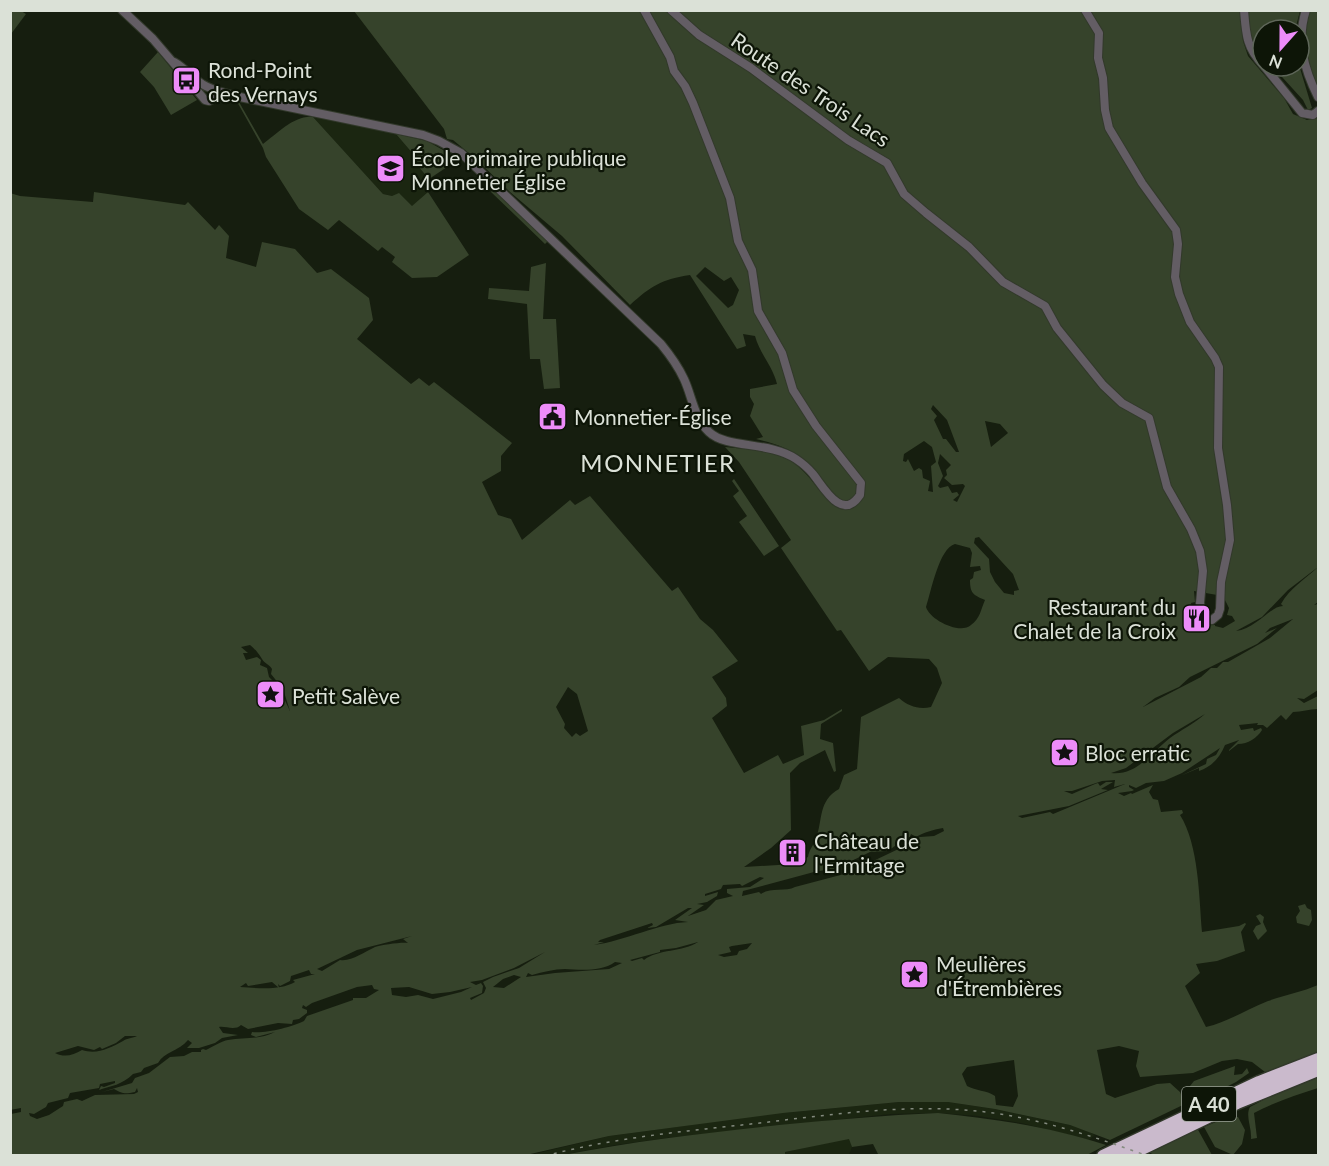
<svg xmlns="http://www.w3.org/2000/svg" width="1329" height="1166" font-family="Lato,sans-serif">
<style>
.built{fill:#1b2611}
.green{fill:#36432b;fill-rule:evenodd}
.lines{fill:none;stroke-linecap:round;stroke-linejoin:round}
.minor-casing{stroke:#32392b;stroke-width:10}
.highway-casing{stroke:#32392b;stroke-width:15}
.minor{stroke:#635d64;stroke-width:8}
.highway{stroke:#cabacc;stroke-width:12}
.rail{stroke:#838a7e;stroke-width:1.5;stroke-dasharray:3 6;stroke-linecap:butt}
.labels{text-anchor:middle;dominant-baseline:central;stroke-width:4.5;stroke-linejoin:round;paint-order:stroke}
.shield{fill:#0d1507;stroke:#9da499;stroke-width:1.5}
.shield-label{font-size:20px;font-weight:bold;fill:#dbe1d7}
.poi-label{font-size:21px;fill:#dbe1d7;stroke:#0d1507;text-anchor:start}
.street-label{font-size:21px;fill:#dbe1d7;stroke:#0d1507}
.quarter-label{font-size:24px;letter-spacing:1.5px;fill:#dbe1d7;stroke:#0d1507}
</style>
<rect width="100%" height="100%" fill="#161e0f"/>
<!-- built -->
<path class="built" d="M313,117L396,134L414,155L411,158L429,179L423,184L428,192L412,207L392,196L383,194Z
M899,1102H948L995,1109L1070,1125L1086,1130L1095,1135L1089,1140L1021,1123L978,1116L938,1113L891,1114L667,1138L616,1145L563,1155L526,1156L609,1136L691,1125L748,1108L783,1113Z
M850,1138L852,1147L849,1155H785V1152Z"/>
<!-- green -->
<path class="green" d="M11,10L21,11L26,14L11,34Z
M354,11H1240L1243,41L1248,56L1284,98L1293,114L1307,120L1318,118V602L1314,605L1318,604V690L1304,699L1297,698L1304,703L1318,696V709C1309,709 1302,712 1293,712L1286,720L1281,715L1267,728L1263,725H1257L1258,723L1239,725L1241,730L1253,728L1254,731L1261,728L1262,730C1257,738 1248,744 1238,744L1229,751V750L1239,740L1225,745C1220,757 1213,766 1199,771V768L1180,776L1206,764L1207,759L1216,755L1220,748L1182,773L1164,781L1146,783L1136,788L1129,785V787L1134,790L1132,791L1118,793L1124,796L1131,793L1132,794L1153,785L1149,792L1153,799L1158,800L1161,812L1182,810L1183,813L1180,815C1199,845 1199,897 1202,932L1239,926L1245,923L1246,924L1241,932L1245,951L1217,961L1196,964L1200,973L1185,986L1206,1027C1228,1022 1247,1009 1268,1001C1285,995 1302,992 1318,985V1053L1265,1072L1252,1062L1237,1059L1222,1061L1193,1073L1140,1077L1136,1066L1139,1051L1119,1046L1097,1050L1106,1094L1115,1098L1157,1084L1170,1083L1180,1092L1185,1104L1110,1140L1070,1125L995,1109L948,1102H899L783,1113L609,1136L526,1155H11V1114L21,1112V1108L10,1110V193L20,196L93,202L94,192L185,205L188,202L215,230L219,225L229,236L226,258L256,267L262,242L295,249L317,273L331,269L369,298L373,320L357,339L411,384L419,378L429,386L434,382L512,443L501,456V471L482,482L498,515L511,519L522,540L570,500L575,505L590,496L672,591L678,587L700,619L713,630L738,661L712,677L726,698L727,706L712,718L744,773L778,755L783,764L804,755L801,726L824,720L842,709V711L821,724L820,739L833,743L836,771L834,772L825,750L800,763L790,773L791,830L771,848L744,867L794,864L808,857C809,850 813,846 816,839C823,819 818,801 839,789L844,775L857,769L861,717L899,698C908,706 919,710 931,707L942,683L937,668L929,659L888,657L869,671L841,630L837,631L781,548L791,540L739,462L725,447L756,450L757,448C786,452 803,468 819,490L830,489C808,459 793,447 756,439L763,437L750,416L754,404L750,397V389L777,384C773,367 760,354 755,336L743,334L746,346L737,349L690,275C662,279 651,286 630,305L562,236L510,192L476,159L453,140L447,139L444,129ZM705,267L724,281L731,277L739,290L733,305L728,308L696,276ZM933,405L947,420L959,452H956L946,439H943L934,420L937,416L931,409ZM985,421L1000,424L1008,433L991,447ZM924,441L932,447L936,462L931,466L933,492L928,491L930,481L923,478L922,470L919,468L914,471L908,459L906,462L903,461L904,454ZM940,454L951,465L946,470L947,475L944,478L952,485L963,484L965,486L957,502L953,500L959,495L957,492L952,493L948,486L940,488L938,486L943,476L938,463ZM979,537L1013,574L1019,590L1014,591V595L1004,593L995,582L990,572L989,559L974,543L975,538ZM955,544L970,548L972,553L970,567L980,566L981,570L974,572L973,578L970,580C970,593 973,595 985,600C981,609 980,619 971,625C960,635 930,620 926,607C931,592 939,548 955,544ZM1318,567C1304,580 1290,588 1281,604L1283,606C1270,606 1256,629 1236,631L1262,617L1288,590ZM1194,591L1223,596L1229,608L1227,615L1232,616L1235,621L1223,628L1215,626V625L1192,626L1191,622L1195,621L1191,603L1195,602ZM1293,619L1270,638L1228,662H1223L1217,668H1211L1201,677L1143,707L1155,698L1179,687L1190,677L1257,644L1277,628L1265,633L1270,628ZM250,645C256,650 258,653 262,659C265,664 269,664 272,669L271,674L283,689L290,711L279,688L275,687V683L269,677L267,668L260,665L261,660L257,657L246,660L243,653H248L241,647ZM568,687L577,694L588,731L580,736L576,733L572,737L564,728L565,724L556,707ZM1205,714C1195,723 1181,730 1170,738C1152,752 1137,776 1111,773L1126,768L1173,733ZM1115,780L1114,787L1125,784L1053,814L1050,812L1022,818L1018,816L1069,806L1108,790L1101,789L1113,782H1106L1100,786L1098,783L1095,784L1072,794L1064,791H1072L1102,781ZM943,828L944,831L934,836L920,837L909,844L848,873L795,887C786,892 770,887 761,894L759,892L742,896L743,891L814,872L837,868L870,852L888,851L899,843L901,838L909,839L911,834L916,837C925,832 932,830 943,828ZM760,877L764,878L750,887L727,889V893L733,896L716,900L706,910L688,916L704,905L697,904L707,902L717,896L718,892L705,896V894L721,889L723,885L740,884L742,886ZM688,908H692L675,920L688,922C659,923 625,941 594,945L604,942H598L600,940L652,923L653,925L647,928L656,927ZM412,936L403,939L408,943C401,942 382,945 375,947C364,952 351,962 340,960L322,971L317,969L357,950ZM698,942C683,952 658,949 644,960L642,958L632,961L630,960L660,952V950L676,948ZM752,943L747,949L739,951L737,955L724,957L718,955L731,952L729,947L732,946ZM545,952L519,968L493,977L483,982L486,988L484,993L471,1000L470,998L482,993L483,986L481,983L476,985L470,982L482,980L514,968ZM615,962L622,963L609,969L555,973L526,977L528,973L532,975C543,972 554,969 565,969C580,970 601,972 615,962ZM309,970L311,974H315L293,980L295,982C279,991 258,988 240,987L246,983L248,986L272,982L279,988L278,984L280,986L290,981L291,976ZM514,975L521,977L504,988L493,987L503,979ZM372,985L374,989L379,990L366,998H353V1000L307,1016L304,1021C292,1027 264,1034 252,1032L251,1035L256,1037L275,1032C260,1040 245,1037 228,1040C222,1041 212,1047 206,1050L203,1049L201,1050V1052H192L184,1056L170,1057L149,1073L135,1078L132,1083L102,1092L114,1089C123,1094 125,1094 135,1092L137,1088L138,1092L134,1094L95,1095L82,1101L77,1099L64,1102L63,1106L49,1115L37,1119L30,1116L29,1113L34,1114L46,1107L48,1103L68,1098L70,1093L99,1088L100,1084L115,1081V1083L104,1087L101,1086L99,1090C111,1086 122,1085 133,1074L141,1072L144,1068L158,1063C164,1052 179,1051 188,1040L192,1043L187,1048H199L215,1043L222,1038L238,1035L223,1033L219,1027C226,1026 235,1031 241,1025L248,1029L278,1023L292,1024L293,1020L299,1019L307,1013V1010L302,1008L303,1005L306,1007L312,1003L357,987ZM409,987L432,994L450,992L472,987L461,992L433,999L418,995L406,997L392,995L391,988ZM125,1036H137C133,1038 127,1038 123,1041C110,1048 97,1055 82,1050C73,1055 65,1058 55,1053L78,1046L94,1050L100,1047L102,1049L116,1043ZM1014,1060L1018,1096L1013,1107L996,1105L995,1096C986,1090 976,1091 967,1086L962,1074L967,1067Z
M1247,11H1300L1295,30H1263V57C1249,45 1250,28 1247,11Z
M1310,11H1318V87C1304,59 1302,41 1310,11Z
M158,52L197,100L171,115L154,87L140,72Z
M1299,65L1312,108L1308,110L1303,100L1272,66Z
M236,100L239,102L263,144C277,134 294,115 313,117L383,194L392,196L399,193L412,206L428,192L469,255L437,277L412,278L392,262L395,257L382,247L378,251L339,220L328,230L299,209L266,157L263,148Z
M396,134L427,141L459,159L429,179L411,158L414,155Z
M493,189L548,241L545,244L491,192Z
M546,263L543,319H556L560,388L544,389L540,359H530L527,304L488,299L489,288L529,291L531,267Z
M734,479L779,546L764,556L739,522L747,516L733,496L739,491L732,481Z
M1305,904L1307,908L1311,910L1312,920L1309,926L1297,923L1296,917L1300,911L1298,906Z
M1260,914L1264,917L1263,922L1267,931L1258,940L1253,931L1256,926L1261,924L1256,916Z
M1235,1066L1234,1075L1242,1074L1247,1068L1249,1073L1236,1082L1193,1104L1186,1091L1194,1081Z
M1318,1077V1088C1296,1095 1275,1102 1254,1113L1257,1138L1251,1139C1252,1128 1245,1116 1250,1107L1278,1092Z
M938,1113C996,1119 1051,1127 1106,1145L1085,1156H879L873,1144L852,1147L849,1139L785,1152V1155H563C634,1141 706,1133 779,1125C832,1120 885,1115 938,1113Z
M1230,1116L1238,1117L1245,1130L1242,1144L1233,1155L1215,1147L1204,1127Z
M1197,1128L1212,1155L1157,1156L1148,1152Z"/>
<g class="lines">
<defs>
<path id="minor" d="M122,10L153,39L205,100L209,101L215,98L231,96
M671,10L699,35L751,68L848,140L887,163L904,194L926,213L969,247L1003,282L1045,306L1057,328L1103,385L1122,403L1149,418L1167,487L1191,529L1200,551L1203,571L1200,603L1202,614L1205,618L1212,620L1218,615L1220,609L1221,582L1230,540L1227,505L1218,448L1219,367L1215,358L1190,322L1179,294L1175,277L1178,244L1176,230L1142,183L1109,128L1105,110L1103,78L1098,58L1099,33L1085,10
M1244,10C1246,34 1246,47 1263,65
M1306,10C1296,41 1304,69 1318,97
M174,62C185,68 192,78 202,84C211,90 224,93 235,96L423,135L439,141L461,153L661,344C670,355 678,366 684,379C692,396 694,418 709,432C727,449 769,441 796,459C802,463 808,468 813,474C824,488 842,522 860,495L861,483L816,426L793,390L782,353L758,311L752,270L738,241L730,198L693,103L685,86L674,71L670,57L644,10
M1264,66L1302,113L1313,115L1318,111"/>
<path id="highway" d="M1103,1156L1259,1082L1318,1059
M1127,1156L1237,1103L1318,1070"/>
</defs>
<!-- minor casing -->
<use href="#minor" class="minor-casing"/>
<!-- highway casing -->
<use href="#highway" class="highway-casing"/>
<!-- minor -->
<use href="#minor" class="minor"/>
<!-- highway -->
<use href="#highway" class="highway"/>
<!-- rail -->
<path class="rail" d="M545,1156C616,1137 688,1131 760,1123C835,1114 911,1103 986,1112C1042,1119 1095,1137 1148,1156"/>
</g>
<!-- icons -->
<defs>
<symbol id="bus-square" viewBox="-11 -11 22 22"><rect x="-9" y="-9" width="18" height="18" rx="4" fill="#ed8cf9" stroke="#0d1507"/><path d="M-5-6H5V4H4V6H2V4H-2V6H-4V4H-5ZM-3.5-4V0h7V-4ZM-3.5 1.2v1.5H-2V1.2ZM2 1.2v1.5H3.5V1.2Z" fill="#111"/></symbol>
<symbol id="school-square" viewBox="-11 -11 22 22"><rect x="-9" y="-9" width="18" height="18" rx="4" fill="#ed8cf9" stroke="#0d1507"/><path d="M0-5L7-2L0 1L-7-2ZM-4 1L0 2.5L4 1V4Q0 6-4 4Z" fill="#111"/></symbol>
<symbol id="civic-square" viewBox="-11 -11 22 22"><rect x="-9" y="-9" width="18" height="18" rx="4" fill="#ed8cf9" stroke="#0d1507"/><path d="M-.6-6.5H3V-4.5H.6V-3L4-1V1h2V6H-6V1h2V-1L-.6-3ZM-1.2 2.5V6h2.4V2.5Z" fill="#111"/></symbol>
<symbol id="restaurant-square" viewBox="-11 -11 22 22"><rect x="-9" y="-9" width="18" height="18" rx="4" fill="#ed8cf9" stroke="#0d1507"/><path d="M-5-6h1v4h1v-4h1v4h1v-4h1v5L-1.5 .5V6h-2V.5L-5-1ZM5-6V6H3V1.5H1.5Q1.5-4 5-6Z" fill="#111"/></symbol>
<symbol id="sight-square" viewBox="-11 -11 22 22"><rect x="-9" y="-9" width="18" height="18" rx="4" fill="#ed8cf9" stroke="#0d1507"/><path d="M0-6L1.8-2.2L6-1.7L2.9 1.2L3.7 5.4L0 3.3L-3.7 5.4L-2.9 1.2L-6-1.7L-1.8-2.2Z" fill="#111"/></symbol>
<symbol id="building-square" viewBox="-11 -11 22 22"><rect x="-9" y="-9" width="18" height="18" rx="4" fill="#ed8cf9" stroke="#0d1507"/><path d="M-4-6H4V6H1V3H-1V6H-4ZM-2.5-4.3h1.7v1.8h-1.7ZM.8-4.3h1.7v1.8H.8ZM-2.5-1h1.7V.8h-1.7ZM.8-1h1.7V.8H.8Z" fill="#111"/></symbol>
</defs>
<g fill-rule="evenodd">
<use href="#bus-square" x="170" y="64" width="33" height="33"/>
<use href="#school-square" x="374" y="152" width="33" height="33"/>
<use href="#civic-square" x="536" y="400" width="33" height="33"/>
<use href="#restaurant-square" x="1180" y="602" width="33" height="33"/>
<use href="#sight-square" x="254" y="678" width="33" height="33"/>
<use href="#sight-square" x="1048" y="736" width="33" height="33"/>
<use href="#building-square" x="776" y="836" width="33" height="33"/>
<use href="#sight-square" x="898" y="958" width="33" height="33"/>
</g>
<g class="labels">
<!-- shield labels -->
<rect class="shield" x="1182" y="1087" width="54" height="34" rx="4.5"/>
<g class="shield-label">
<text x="1209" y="1104">A 40</text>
</g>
<!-- poi labels -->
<g class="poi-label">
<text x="208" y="69">Rond-Point<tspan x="208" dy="24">des Vernays</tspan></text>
<text x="411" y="157">École primaire publique<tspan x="411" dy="24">Monnetier Église</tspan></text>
<text x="574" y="416">Monnetier-Église</text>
<text x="1176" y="606" text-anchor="end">Restaurant du<tspan x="1176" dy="24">Chalet de la Croix</tspan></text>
<text x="292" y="695">Petit Salève</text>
<text x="1085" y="752">Bloc erratic</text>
<text x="814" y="840">Château de<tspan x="814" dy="24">l'Ermitage</tspan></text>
<text x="936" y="963">Meulières<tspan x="936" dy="24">d'Étrembières</tspan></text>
</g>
<!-- street labels -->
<g class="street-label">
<text transform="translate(811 89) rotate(34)">Route des Trois Lacs</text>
</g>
<!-- quarter labels -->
<g class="quarter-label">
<text x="658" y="462">MONNETIER</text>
</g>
</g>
<!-- border -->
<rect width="1329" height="1166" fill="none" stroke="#dbe1d7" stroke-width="24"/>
<!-- north arrow -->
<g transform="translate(1281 48) rotate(201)"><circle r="28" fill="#0d1507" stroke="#5f675a" stroke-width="1.5"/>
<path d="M0-4.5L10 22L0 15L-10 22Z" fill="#ed8cf9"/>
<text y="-9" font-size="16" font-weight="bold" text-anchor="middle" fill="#dbe1d7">N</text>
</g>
</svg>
